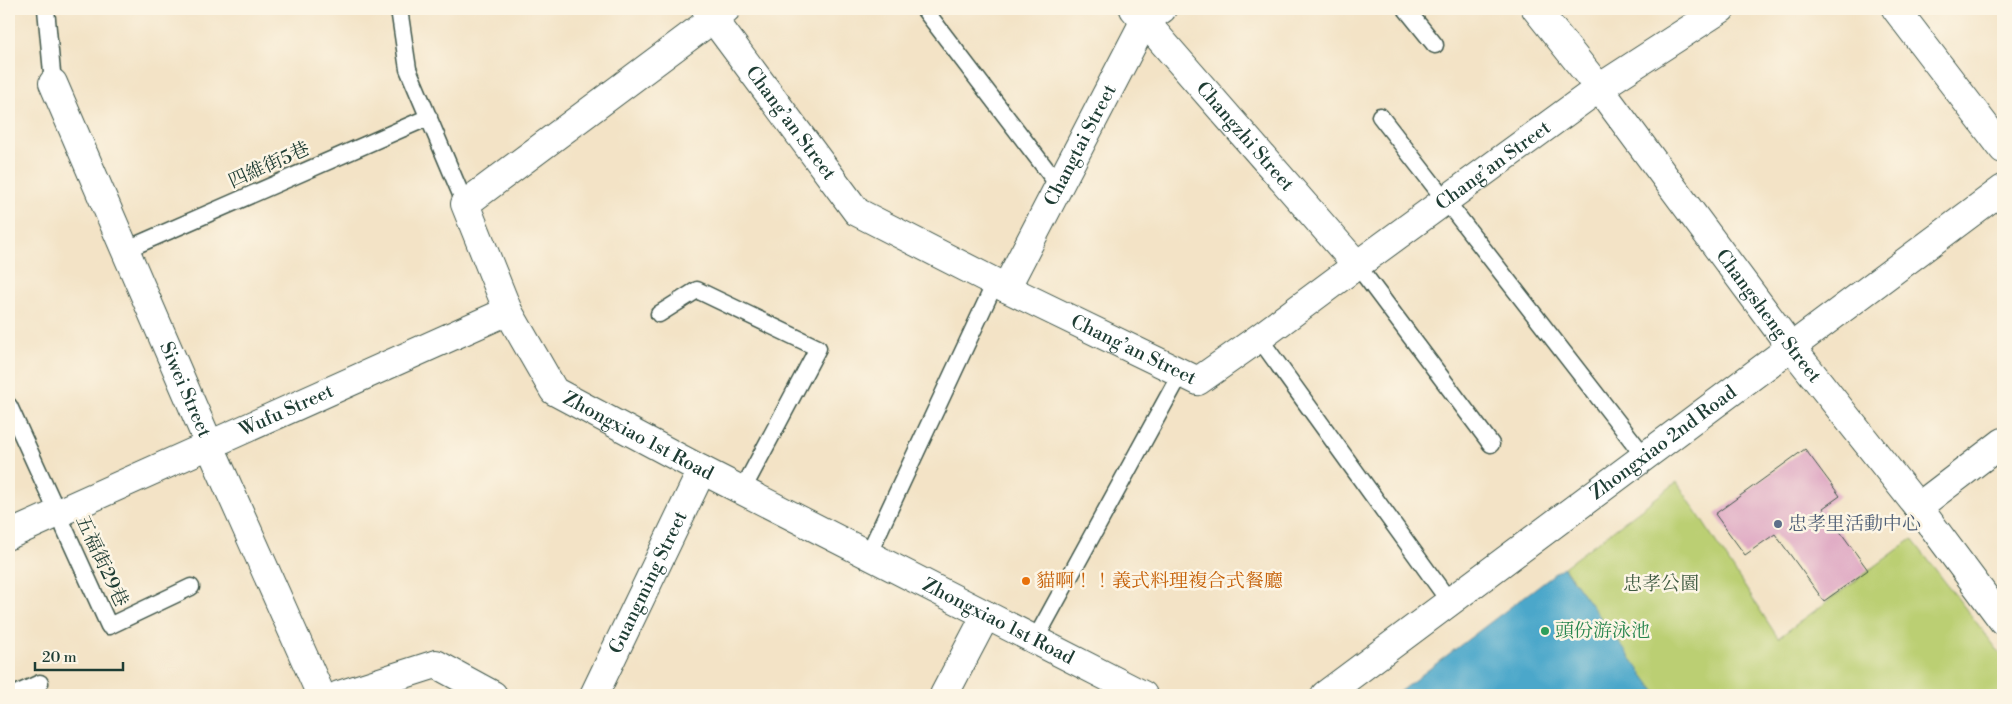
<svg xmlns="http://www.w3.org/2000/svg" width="2012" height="704" font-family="'Libre Bodoni','Noto Serif TC',serif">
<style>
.green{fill:#bbcf73;stroke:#6d8654}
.water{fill:#4ca7ca;stroke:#36727f}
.building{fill:#e0acc5}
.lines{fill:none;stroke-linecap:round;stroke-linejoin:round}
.service-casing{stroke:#3f564a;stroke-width:19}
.minor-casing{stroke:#3f564a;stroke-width:30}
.service{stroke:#fff;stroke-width:16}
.minor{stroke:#fff;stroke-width:28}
.service-dot{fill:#5c6f8a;stroke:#fcf5e5;stroke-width:2}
.food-dot{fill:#e8710a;stroke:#fcf5e5;stroke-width:2}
.leisure-dot{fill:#2e9e5b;stroke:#fcf5e5;stroke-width:2}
.labels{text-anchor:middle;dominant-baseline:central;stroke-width:5;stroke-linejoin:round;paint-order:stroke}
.street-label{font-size:19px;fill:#1f3d34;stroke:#fcf5e5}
.service-label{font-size:19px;fill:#4e5e75;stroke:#fcf5e5;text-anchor:start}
.food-label{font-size:19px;fill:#c56008;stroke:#fcf5e5;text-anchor:start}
.park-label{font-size:19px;fill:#3e5a41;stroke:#fcf5e5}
.leisure-label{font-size:19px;fill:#27864d;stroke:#fcf5e5;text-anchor:start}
</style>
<rect width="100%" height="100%" fill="#fcf5e5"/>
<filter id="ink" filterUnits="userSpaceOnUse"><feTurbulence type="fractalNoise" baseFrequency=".02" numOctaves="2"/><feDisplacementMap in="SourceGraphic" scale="10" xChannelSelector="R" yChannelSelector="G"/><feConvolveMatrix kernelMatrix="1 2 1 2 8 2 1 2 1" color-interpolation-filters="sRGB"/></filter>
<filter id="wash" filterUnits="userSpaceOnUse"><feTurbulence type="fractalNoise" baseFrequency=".0096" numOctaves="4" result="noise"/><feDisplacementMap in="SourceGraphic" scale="20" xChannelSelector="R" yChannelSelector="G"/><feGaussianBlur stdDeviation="1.12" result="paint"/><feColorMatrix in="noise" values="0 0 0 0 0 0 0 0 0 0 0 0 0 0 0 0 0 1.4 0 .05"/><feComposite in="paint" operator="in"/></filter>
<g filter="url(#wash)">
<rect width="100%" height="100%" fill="#f3e3c6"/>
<!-- green -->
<path class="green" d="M1677,482L1778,638L1912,539L2003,657V695H1654L1564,567Z"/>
<!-- water -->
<path class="water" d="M1563,567L1658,695H1395Z"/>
<g id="blocks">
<!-- building -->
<path class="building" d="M1805,449L1840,496L1823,508L1868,570L1824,601L1775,534L1745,555L1715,514Z"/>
</g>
</g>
<g filter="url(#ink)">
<use href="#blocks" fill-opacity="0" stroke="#3f564a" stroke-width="1"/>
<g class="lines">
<defs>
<path id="service" d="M46,9L53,83
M399,9L408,69L465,204
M924,9L1059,186
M1406,9L1435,45
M1380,116L1644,456
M125,250L429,117
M1357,265L1491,444
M659,314L697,290L818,348L742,491
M1259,338L1449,601
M9,406L109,626L191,587
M868,555L995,283
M1035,640L1181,373
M14,695L40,683"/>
<g id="minor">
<path id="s1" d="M706,9L857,212L1006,288L1198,381L1259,338L1357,265L1599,88L1721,9"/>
<path id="s2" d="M726,9L465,204L508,311L554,391L702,470L1143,695"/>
<path id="s3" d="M1134,9L1357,265"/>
<path id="s4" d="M1536,9L1599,88L1791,347L1918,507L2003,621"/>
<path d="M1896,9L2003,149"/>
<path id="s5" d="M53,83L209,444L321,695"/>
<path id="s6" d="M1006,288L1144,22L1162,9"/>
<path d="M1918,507L2003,442"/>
<path id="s7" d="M9,535L508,311"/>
<path d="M339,695L436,664L493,695"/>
<path id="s8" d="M594,695L702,470"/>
<path d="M944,695L986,615"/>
<path id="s9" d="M1325,695L2003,189"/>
</g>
</defs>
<!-- service casing -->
<use href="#service" class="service-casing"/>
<!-- minor casing -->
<use href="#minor" class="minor-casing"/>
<!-- service -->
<use href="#service" class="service"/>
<!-- minor -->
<use href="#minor" class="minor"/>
</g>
</g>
<!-- markers -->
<circle class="service-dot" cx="1778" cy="524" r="5"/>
<circle class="food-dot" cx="1026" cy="581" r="5"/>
<circle class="leisure-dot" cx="1545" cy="631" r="5"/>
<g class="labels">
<!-- street labels -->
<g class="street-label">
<text stroke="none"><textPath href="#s1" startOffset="142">Chang’an Street</textPath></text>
<text stroke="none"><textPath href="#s3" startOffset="169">Changzhi Street</textPath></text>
<text stroke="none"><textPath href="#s6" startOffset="161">Changtai Street</textPath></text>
<text transform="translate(269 165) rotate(-24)">四維街5巷</text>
<text stroke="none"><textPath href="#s1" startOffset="999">Chang’an Street</textPath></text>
<text stroke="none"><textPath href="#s4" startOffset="385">Changsheng Street</textPath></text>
<text stroke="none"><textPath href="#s1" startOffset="562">Chang’an Street</textPath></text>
<text stroke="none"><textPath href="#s5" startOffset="334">Siwei Street</textPath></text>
<text stroke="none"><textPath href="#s7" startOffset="304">Wufu Street</textPath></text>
<text stroke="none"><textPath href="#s2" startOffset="629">Zhongxiao 1st Road</textPath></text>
<text stroke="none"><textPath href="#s9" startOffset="422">Zhongxiao 2nd Road</textPath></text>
<text transform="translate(102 561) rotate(65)">五福街29巷</text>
<text stroke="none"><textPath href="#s8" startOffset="125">Guangming Street</textPath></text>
<text stroke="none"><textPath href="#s2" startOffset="1034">Zhongxiao 1st Road</textPath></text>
</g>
<!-- service labels -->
<g class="service-label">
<text x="1788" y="524">忠孝里活動中心</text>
</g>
<!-- food labels -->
<g class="food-label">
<text x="1036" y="581">貓啊！！義式料理複合式餐廳</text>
</g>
<!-- park labels -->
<g class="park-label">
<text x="1661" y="584">忠孝公園</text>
</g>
<!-- leisure labels -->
<g class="leisure-label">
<text x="1555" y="631">頭份游泳池</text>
</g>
</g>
<!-- margin -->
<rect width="2012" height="704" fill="none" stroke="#fcf5e5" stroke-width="30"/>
<!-- scale -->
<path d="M35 662v8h88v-8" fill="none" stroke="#1f3d34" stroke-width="2.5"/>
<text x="42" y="662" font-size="15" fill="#1f3d34" stroke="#fcf5e5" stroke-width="4" paint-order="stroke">20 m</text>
</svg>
